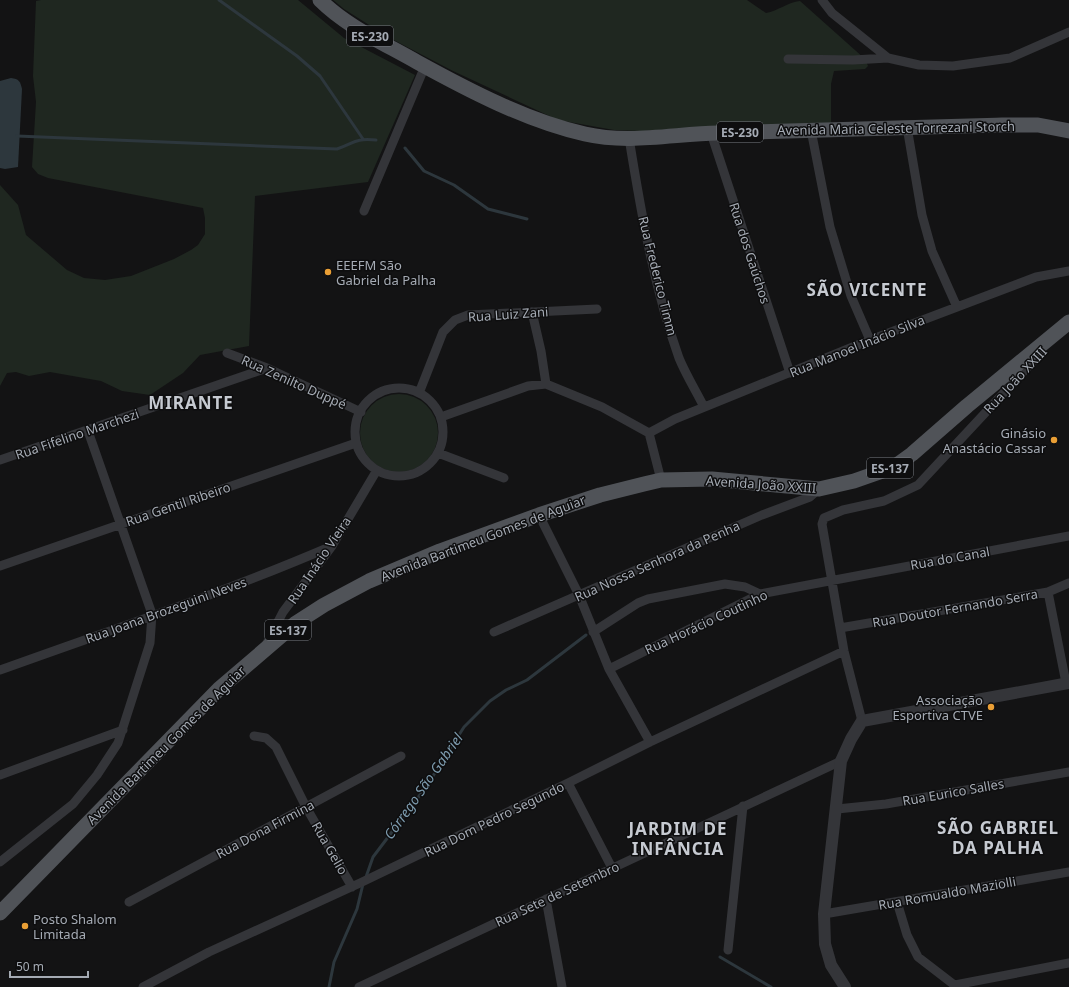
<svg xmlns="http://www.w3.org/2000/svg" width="1069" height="987" font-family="'Noto Sans',sans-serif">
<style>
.green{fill:#1f2720}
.water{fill:#2d373d}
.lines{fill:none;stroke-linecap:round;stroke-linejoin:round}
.stream{stroke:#2d373d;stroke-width:3}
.minor{stroke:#343539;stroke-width:9}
.tertiary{stroke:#343539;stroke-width:12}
.primary{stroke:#505358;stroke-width:15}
.poi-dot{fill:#ea9f35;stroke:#0e0e0f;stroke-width:1.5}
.labels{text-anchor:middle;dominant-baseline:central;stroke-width:3;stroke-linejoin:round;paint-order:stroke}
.shield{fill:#0e0e0f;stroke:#787c82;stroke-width:1}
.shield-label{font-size:12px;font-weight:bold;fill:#a5abb4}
.street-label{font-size:13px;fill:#a5abb4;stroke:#0e0e0f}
.poi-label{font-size:13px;fill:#a5abb4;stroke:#0e0e0f;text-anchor:start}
.water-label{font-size:14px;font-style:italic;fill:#7d9bae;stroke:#0e0e0f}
.district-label{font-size:17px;font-weight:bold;letter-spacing:1px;fill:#c6cad1;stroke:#0e0e0f}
</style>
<rect width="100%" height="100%" fill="#131314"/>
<!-- green -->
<path class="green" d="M41,0H298L344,38L415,75L368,182L255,196L249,346L200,355L183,373L150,395L122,391L101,381L50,372L29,376L16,372L7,373L0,386V185L18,205L26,235L67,270L84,278L105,280L131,276L174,259L191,250L198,245L205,234V218L203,208L48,178L38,174L32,167L36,102L33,76L36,1Z
M333,0H747L766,13C778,11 788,2 800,1L865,59L868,66L865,69L834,71L831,84V125L690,133L614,130L558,120L453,71L388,37L344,9Z
M360 433a39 39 0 1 1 78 0a39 39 0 1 1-78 0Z"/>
<!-- water -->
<path class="water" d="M11,78C19,79 20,81 22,89L18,167L5,169L0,168V81Z"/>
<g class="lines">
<!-- stream -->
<path class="stream" d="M219,0L297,56L320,76L363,139
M17,136L337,149C355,143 354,138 376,140
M405,148L424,171L454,185L488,209L527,219
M366,877L373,857L426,787L464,727L490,701L506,690L527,680L586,635
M720,957L771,987
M329,987L334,962L357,909L363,884"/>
<!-- minor -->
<path class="minor" d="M822,0L832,13L888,58L919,65L953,66L1010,58L1069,32
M788,59L853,60L888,58
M907,127L922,215L932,251L957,307
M811,130L830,227L851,296L870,340
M711,133L790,373
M629,138C641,212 654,288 679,358C686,375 696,391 704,407
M364,211L425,66
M532,312L541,351L546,384
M227,353L267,368L361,412
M355 432a44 44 0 1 1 88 0a44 44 0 1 1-88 0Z
M419,393L443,332L455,320L468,315L597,309
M441,417L528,386L546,384L602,407L649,433L661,480
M649,433L675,419L870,340L1036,277L1069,271
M438,453L504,478
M0,460L267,368
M539,515L579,595L609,669L650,742
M0,566L356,443
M1048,592L1066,683
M840,628L1048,592L1069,583
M494,632L762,515L810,497L819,489
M593,632L638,603L648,599L725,584L745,587L760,594
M267,643L283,612L332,546L377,470
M609,669L760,594L1069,536
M0,670C111,630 223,593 332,546
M862,721L844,651L822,524L824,518L843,510L884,501L918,485L1040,354
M254,736L266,738L276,747L306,807L352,887
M0,775L123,730
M568,783L612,868
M837,809L886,804L1069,772
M0,862L73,804L97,775L118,743L150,643L152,614L88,431
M546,899L562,987
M129,902L401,756
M897,902L907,935L918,957L957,987
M824,914L1069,872
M728,950L743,806
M955,985L1069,963
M143,987L209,952L360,883L568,783L650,742L844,651
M359,987L841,761"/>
<!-- tertiary -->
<path class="tertiary" d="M845,987L831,965L825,944L824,914L841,761L851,739L862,721L1069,683"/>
<!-- primary -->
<path class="primary" d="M320,0C347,27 384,43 417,62C468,90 527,121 585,134C628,144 674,134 718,133C812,130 907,127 1002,125H1038L1069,131
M0,913L219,689L296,623L324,605L369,581L440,551L539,515L600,495L644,484L661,480L712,479L819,489L854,481L894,467L912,454L967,406L1069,322"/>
</g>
<!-- markers -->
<g class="poi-dot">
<circle cx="328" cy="272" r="4"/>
<circle cx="1054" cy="440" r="4"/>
<circle cx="991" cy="707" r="4"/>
<circle cx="25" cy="926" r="4"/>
</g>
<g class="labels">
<!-- shield labels -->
<g class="shield">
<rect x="347" y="26" width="46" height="20" rx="3"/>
<rect x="717" y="122" width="46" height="20" rx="3"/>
<rect x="867" y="458" width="46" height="20" rx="3"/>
<rect x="265" y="620" width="46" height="20" rx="3"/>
</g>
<g class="shield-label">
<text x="370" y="36">ES-230</text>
<text x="740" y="132">ES-230</text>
<text x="890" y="468">ES-137</text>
<text x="288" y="630">ES-137</text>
</g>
<!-- street labels -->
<g class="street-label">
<text transform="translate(896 128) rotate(-1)">Avenida Maria Celeste Torrezani Storch</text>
<text transform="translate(750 253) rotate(72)">Rua dos Gaúchos</text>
<text transform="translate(658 276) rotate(76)">Rua Frederico Timm</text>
<text transform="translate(508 314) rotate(-4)">Rua Luiz Zani</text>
<text transform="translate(857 346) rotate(-22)">Rua Manoel Inácio Silva</text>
<text transform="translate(1015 380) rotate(-47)">Rua João XXIII</text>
<text transform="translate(294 382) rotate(24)">Rua Zenilto Duppé</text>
<text transform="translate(77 434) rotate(-19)">Rua Fifelino Marchezi</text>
<text transform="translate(761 484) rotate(4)">Avenida João XXIII</text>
<text transform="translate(178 504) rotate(-19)">Rua Gentil Ribeiro</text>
<text transform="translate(483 538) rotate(-21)">Avenida Bartimeu Gomes de Aguiar</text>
<text transform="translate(950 558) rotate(-10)">Rua do Canal</text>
<text transform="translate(319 560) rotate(-56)">Rua Inácio Vieira</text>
<text transform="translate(657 561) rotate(-24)">Rua Nossa Senhora da Penha</text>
<text transform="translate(955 608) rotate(-10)">Rua Doutor Fernando Serra</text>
<text transform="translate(166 610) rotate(-20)">Rua Joana Brozeguini Neves</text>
<text transform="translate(706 622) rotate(-25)">Rua Horácio Coutinho</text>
<text transform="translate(166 745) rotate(-45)">Avenida Bartimeu Gomes de Aguiar</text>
<text transform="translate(953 792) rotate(-10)">Rua Eurico Salles</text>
<text transform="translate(494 819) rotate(-26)">Rua Dom Pedro Segundo</text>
<text transform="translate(265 829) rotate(-28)">Rua Dona Firmina</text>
<text transform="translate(330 848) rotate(60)">Rua Gelio</text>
<text transform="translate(947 893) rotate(-10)">Rua Romualdo Maziolli</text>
<text transform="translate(557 894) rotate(-25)">Rua Sete de Setembro</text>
</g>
<!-- poi labels -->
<g class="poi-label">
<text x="336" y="265">EEEFM São<tspan x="336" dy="15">Gabriel da Palha</tspan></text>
<text x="1046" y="433" text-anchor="end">Ginásio<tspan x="1046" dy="15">Anastácio Cassar</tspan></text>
<text x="983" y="700" text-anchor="end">Associação<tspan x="983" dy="15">Esportiva CTVE</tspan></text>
<text x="33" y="919">Posto Shalom<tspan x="33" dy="15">Limitada</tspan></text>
</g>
<!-- water labels -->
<g class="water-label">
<text transform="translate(423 786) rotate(-55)">Córrego São Gabriel</text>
</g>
<!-- district labels -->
<g class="district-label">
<text x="867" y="289">SÃO VICENTE</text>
<text x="191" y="402">MIRANTE</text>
<text x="998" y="827">SÃO GABRIEL<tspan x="998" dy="20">DA PALHA</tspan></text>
<text x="678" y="828">JARDIM DE<tspan x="678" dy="20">INFÂNCIA</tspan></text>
</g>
</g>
<!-- scale -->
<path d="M10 971v6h78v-6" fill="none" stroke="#a5abb4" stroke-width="2"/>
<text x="16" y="971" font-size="12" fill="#a5abb4" stroke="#0e0e0f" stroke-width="3" paint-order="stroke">50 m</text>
</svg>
